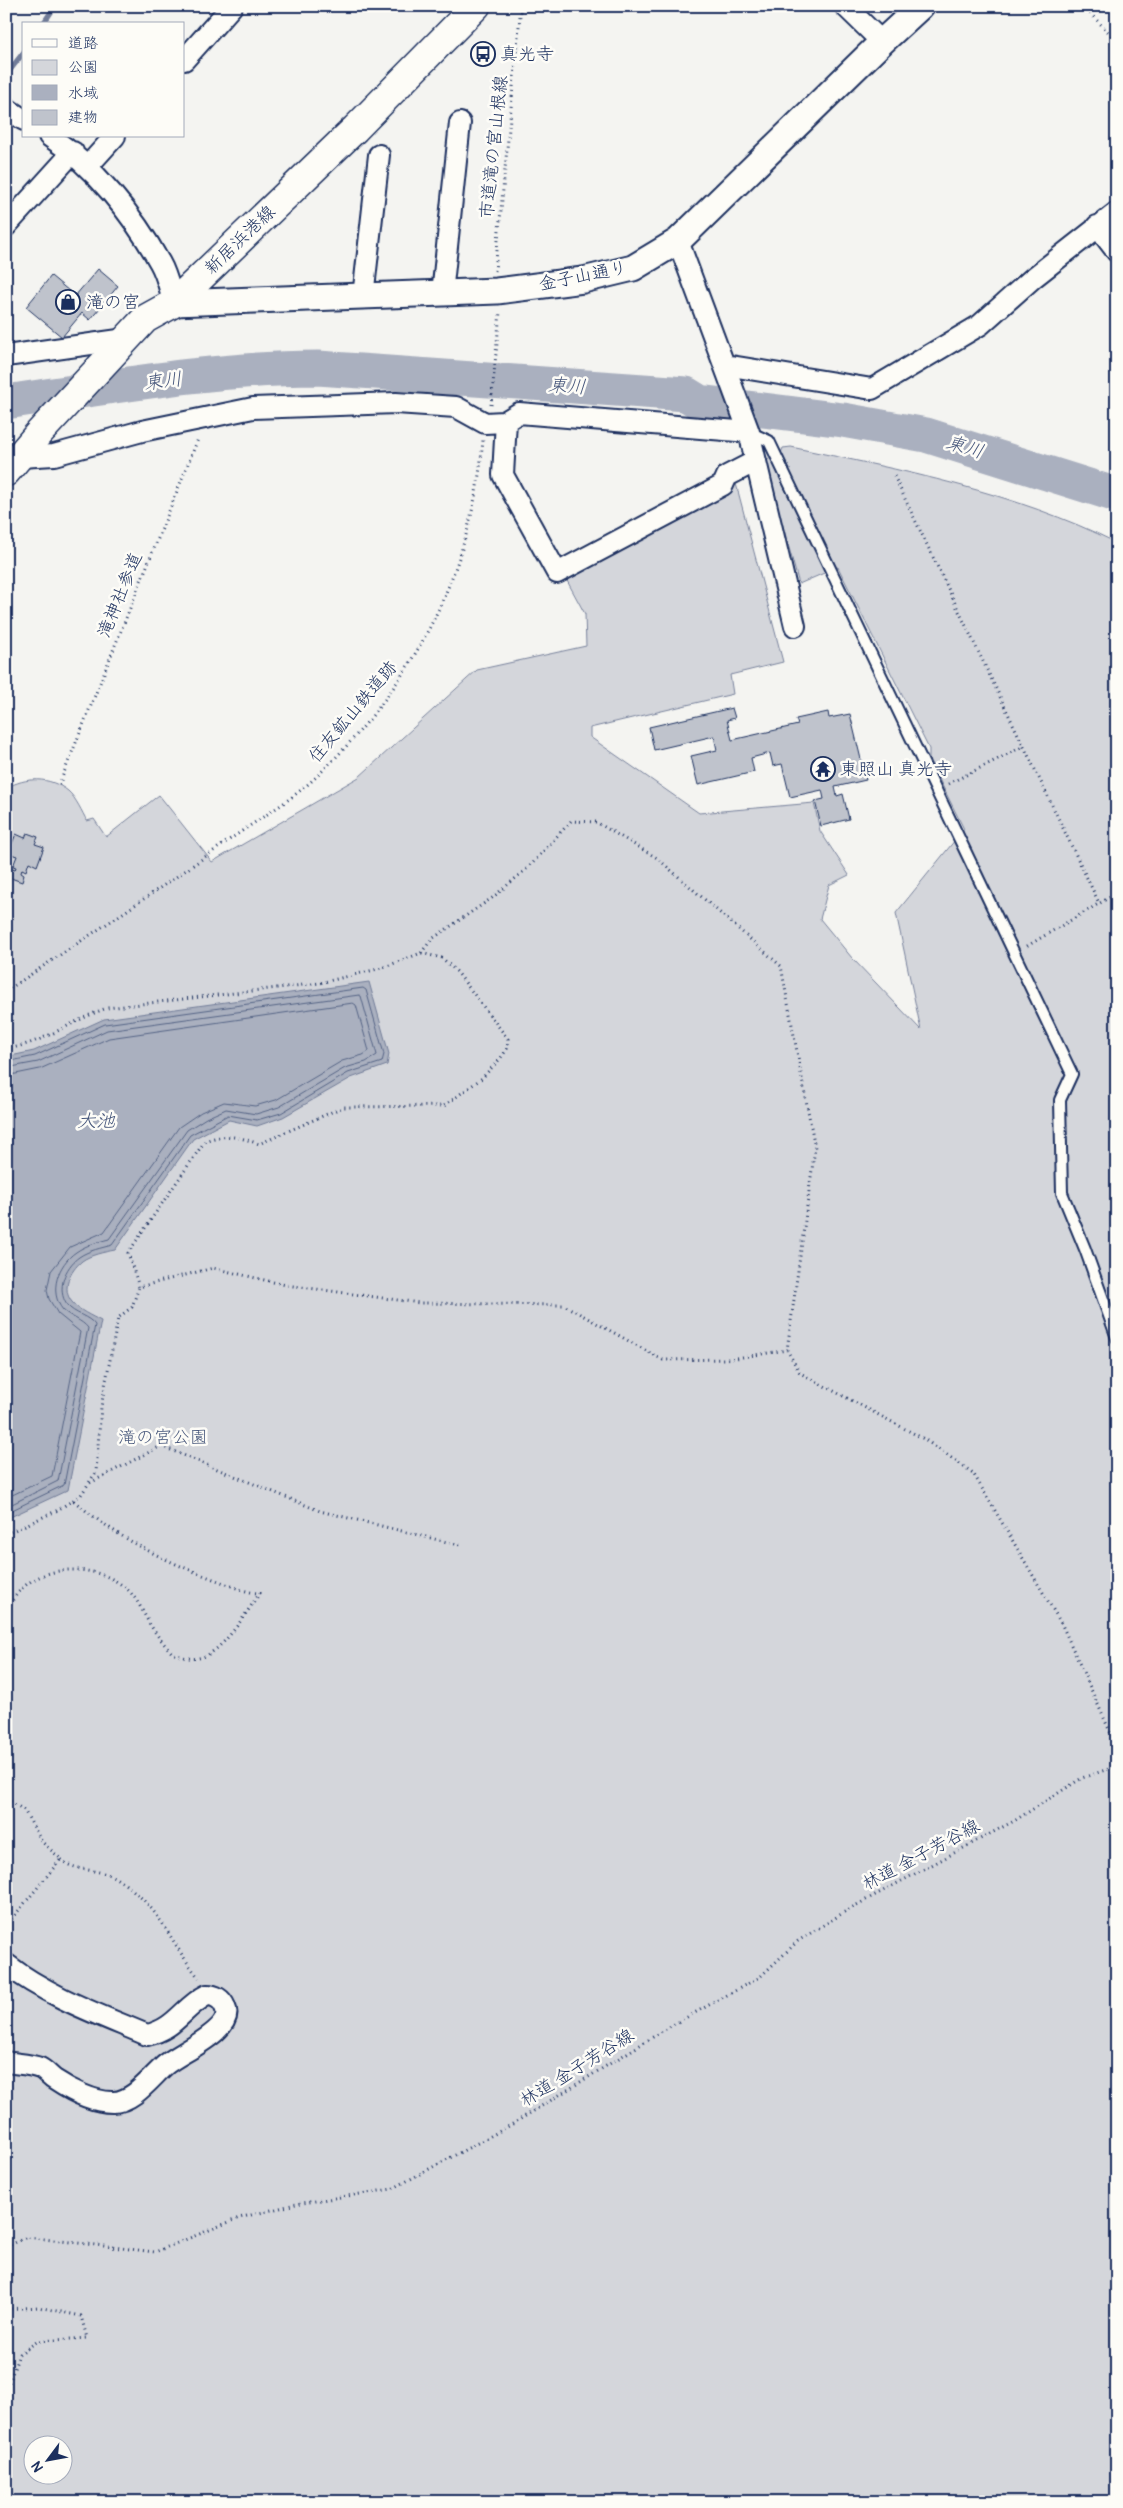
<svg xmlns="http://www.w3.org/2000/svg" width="1123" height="2508" font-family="Pangolin,'Klee One',sans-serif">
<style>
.green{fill:#d4d6db;stroke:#78829c;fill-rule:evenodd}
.water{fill:#aab0bf;stroke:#717c98}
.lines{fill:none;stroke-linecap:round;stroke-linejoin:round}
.shore{stroke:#546385;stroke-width:1}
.stream{stroke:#717c98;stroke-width:5.5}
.river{stroke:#aab0bf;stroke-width:35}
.building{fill:#bfc3cc;stroke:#1b2f5e}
.service-casing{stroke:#1b2f5e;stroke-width:14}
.minor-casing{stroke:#1b2f5e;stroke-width:24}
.tertiary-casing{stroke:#1b2f5e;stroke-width:29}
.secondary-casing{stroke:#1b2f5e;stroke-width:31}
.path{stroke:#1b2f5e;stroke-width:3;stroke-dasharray:1 4;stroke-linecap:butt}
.service{stroke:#fdfcf7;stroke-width:10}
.minor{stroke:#fdfcf7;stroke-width:20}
.tertiary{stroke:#fdfcf7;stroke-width:25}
.secondary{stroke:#fdfcf7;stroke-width:28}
.labels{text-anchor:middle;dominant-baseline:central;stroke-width:5;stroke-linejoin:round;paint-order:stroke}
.poi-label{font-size:18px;fill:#1b2f5e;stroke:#fdfcf7;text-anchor:start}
.street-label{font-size:18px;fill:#1b2f5e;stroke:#fdfcf7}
.park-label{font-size:18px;fill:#49597d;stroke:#fdfcf7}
.water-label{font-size:19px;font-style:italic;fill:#46567b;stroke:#fdfcf7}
</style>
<rect width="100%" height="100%" fill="#f4f4f1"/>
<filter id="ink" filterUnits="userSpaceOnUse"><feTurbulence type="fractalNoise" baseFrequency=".02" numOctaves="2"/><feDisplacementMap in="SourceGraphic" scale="10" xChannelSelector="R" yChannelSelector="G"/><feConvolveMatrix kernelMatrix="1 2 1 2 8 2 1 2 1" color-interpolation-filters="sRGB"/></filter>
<g filter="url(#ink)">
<!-- green -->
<path class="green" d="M791,447C901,470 1015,492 1117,543V2502H6V788C26,777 49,776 68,791C76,798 82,812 87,821L94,819L106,837L159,795L212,862L359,777L477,670L586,646L585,614L565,577L734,476L783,662L730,675L733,694L590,728V737L699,813L814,803L820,831L849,875L829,885L820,919L852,958L921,1030L896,913L964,829L929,759V749L838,567L799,584L765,461L781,453L783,448ZM32,2446H62V2476H32Z"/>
<!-- water -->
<path class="water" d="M369,982L389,1054L387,1065L351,1078L283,1117L257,1126L229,1120L193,1139L115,1250C104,1252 90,1255 82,1261C70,1271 61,1289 72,1302C78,1310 92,1316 101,1321L68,1490L6,1519V1057L34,1051L104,1019Z"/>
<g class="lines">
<!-- shore -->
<path class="shore" d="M6,1062L35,1056L105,1024L363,988L366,990L384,1054L382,1062L348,1073L281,1113L257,1120L228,1115L190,1135L112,1245C102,1248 89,1250 79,1257C65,1267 56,1289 67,1305C74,1314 89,1316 95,1325L64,1485L6,1513
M6,1068L38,1062L107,1030L359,995L361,996L377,1055L366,1062L345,1068L279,1107L256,1114L226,1109L206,1118L187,1130L109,1239C98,1242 86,1245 76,1252C58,1264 48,1292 63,1310C70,1317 82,1320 88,1328L58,1481L6,1507
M6,1076L40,1069L109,1038L353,1003L356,1005L369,1051L363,1055L342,1061L276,1100L255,1106L224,1102L201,1112L179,1127L104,1232L70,1247L51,1271L47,1290L49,1299L58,1314L80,1332L52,1476L6,1498"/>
<!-- stream -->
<path class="stream" d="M43,24L55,6
M6,75L24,52"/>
<!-- river -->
<path class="river" d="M6,402C110,387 213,368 318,368L686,394L699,402L843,420L926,435L1117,495"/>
</g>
<!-- building -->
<path class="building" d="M98,269L118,286L90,320L82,313L62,337L26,307L51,276L75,296Z
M732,708L735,718L727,720L732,740L798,725L796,719L828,712L829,718L850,714L866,780L835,787L837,796L843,794L849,819L821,826L815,801L824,799L822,790L790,797L782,764L773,766L770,753L751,758L754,772L698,785L691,756L717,750L714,736L654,750L649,727Z
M27,833L38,837L35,844L44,847L37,866L29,862L26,871L22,869L21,873L24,875L22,882L8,877L12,869L15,870L16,867L13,866L17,856L8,853L16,834L25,838Z"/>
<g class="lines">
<defs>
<path id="service" d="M749,432L769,441L1072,1074L1060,1100L1062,1193L1085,1249L1117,1338"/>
<path id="minor" d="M845,6L882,42
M184,60L232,6
M6,108L24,120
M49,136C94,166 134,216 160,263C167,275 170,291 174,303
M87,167L115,136
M6,226L73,152
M1097,226L1117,252
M678,241L749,432L795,626
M442,294L460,123
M363,297L379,155
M6,356L126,339
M725,365L872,389L980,325L1033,278L1117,212
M506,421L503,475L557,573L723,485L727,476L756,461
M20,457L54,455L142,431L253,408L396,403L456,407L485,423L504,422L519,413L749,432
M6,1964C47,1996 100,2015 147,2035C176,2029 184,2006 207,1995C215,1995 222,1999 225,2007C236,2030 178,2053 164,2066C150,2079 132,2103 112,2102C93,2102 70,2090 55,2080C50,2077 46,2071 40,2068C30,2064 17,2064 6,2062"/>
<path id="tertiary" d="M174,303L497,291L583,280L633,268L678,241L882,42L921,6"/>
<path id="secondary" d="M6,472L39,433L145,319L174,303L355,129L476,6"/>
</defs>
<!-- service casing -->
<use href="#service" class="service-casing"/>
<!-- minor casing -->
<use href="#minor" class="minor-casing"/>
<!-- tertiary casing -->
<use href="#tertiary" class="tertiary-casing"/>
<!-- secondary casing -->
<use href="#secondary" class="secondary-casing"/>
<!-- path -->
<path class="path" d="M1083,6L1117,41
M495,271L521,6
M491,405L500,312
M894,476L1099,903
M948,784L1024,746
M59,785L198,439
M1027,946L1117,893
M421,953L432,939L492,898L529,867L571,821L596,822L657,858L781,966L815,1148L787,1350
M6,991C78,943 151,895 222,845C252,823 288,803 315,778C412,686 472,573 483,440
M6,1049C42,1044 73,1020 107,1008L320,983L382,968L421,953L442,958L457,972L508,1039L507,1049L500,1059L482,1078L444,1106L343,1107L259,1144C240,1137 225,1133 205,1141L128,1253L139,1287
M90,1483L161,1446L320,1511L463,1546
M6,1534L56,1511L81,1495L96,1472L101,1407L118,1318L132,1307L139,1287L213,1268L286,1285L420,1303L564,1305L663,1360L730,1359L787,1350L800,1373L924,1439L973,1473L1062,1625L1117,1747
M6,1624C8,1615 9,1605 14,1598C38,1562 98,1562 128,1590C138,1599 144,1615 151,1626C157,1636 165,1645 172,1653C180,1656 190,1660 199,1658C222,1654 247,1611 260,1593C245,1593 230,1585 216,1580C162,1560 117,1538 73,1500
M6,1799L24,1810L42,1842L61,1859L6,1926
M61,1859C70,1871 100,1869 114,1877C162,1906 167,1939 199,1978
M6,2247L27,2237L155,2252L239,2218L296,2204L392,2189L511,2125L669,2027L760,1977L798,1941L851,1908L1014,1821L1082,1778L1117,1766
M6,2309L38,2307L81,2316L87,2338L38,2341L19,2354L6,2392"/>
<!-- service -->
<use href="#service" class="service"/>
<!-- minor -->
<use href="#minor" class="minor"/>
<!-- tertiary -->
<use href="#tertiary" class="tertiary"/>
<!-- secondary -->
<use href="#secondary" class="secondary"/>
</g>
</g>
<!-- icons -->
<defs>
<symbol id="bus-ring" viewBox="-11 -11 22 22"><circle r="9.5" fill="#fdfcf7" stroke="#1b2f5e" stroke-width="1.5"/><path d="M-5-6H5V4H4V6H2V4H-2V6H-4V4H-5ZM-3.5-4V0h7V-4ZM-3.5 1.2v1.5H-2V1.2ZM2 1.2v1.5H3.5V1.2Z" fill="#1b2f5e"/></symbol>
<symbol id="shop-ring" viewBox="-11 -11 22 22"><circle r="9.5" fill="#fdfcf7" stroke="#1b2f5e" stroke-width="1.5"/><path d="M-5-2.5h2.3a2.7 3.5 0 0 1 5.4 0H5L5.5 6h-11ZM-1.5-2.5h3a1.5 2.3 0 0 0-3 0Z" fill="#1b2f5e"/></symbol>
<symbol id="temple-ring" viewBox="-11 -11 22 22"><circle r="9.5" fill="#fdfcf7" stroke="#1b2f5e" stroke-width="1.5"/><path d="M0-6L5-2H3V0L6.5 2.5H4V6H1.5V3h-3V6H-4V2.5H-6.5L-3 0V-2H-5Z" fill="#1b2f5e"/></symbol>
</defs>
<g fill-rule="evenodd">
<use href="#bus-ring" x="469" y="40" width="28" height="28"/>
<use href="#shop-ring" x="54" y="288" width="28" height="28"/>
<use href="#temple-ring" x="809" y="755" width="28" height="28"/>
</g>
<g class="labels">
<!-- poi labels -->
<g class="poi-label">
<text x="500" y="54">真光寺</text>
<text x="86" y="302">滝の宮</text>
<text x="840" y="769">東照山 真光寺</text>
</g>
<!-- street labels -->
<g class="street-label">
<text transform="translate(494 147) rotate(-84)">市道滝の宮山根線</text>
<text transform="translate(240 240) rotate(-44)">新居浜港線</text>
<text transform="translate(583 276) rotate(-11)">金子山通り</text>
<text transform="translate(120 595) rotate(-68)">滝神社参道</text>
<text transform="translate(353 712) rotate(-50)">住友鉱山鉄道跡</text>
<text transform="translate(921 1855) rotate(-28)">林道 金子芳谷線</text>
<text transform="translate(577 2068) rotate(-32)">林道 金子芳谷線</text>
</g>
<!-- park labels -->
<g class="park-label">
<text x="163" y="1437">滝の宮公園</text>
</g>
<!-- water labels -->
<g class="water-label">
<text transform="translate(163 381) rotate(-7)">東川</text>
<text transform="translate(567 386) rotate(4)">東川</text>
<text transform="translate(965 447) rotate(17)">東川</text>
<text x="96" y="1121">大池</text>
</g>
</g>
<!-- margin -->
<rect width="1123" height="2508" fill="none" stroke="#fdfcf7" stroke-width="25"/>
<rect x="12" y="12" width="1098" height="2483" fill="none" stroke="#1b2f5e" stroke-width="2" filter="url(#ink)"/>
<!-- legend -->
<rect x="22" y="22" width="162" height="115" fill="#fdfcf7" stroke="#a3aaba"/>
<rect x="32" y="39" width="25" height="8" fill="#fdfcf7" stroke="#a3aaba"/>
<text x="68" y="48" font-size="15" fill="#1b2f5e">道路</text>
<rect x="32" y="60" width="25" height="15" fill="#d4d6db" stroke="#a3aaba"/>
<text x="68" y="72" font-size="15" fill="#1b2f5e">公園</text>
<rect x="32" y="85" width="25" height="15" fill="#aab0bf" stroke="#a3aaba"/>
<text x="68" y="98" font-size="15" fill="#1b2f5e">水域</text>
<rect x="32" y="110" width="25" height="15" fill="#bfc3cc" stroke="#a3aaba"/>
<text x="68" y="122" font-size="15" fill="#1b2f5e">建物</text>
<!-- north arrow -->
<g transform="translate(48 2460) rotate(238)"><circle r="24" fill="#fdfcf7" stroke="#a3aaba"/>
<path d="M0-4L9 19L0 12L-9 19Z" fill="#1b2f5e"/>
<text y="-8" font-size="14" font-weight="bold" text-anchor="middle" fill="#1b2f5e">N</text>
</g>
</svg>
